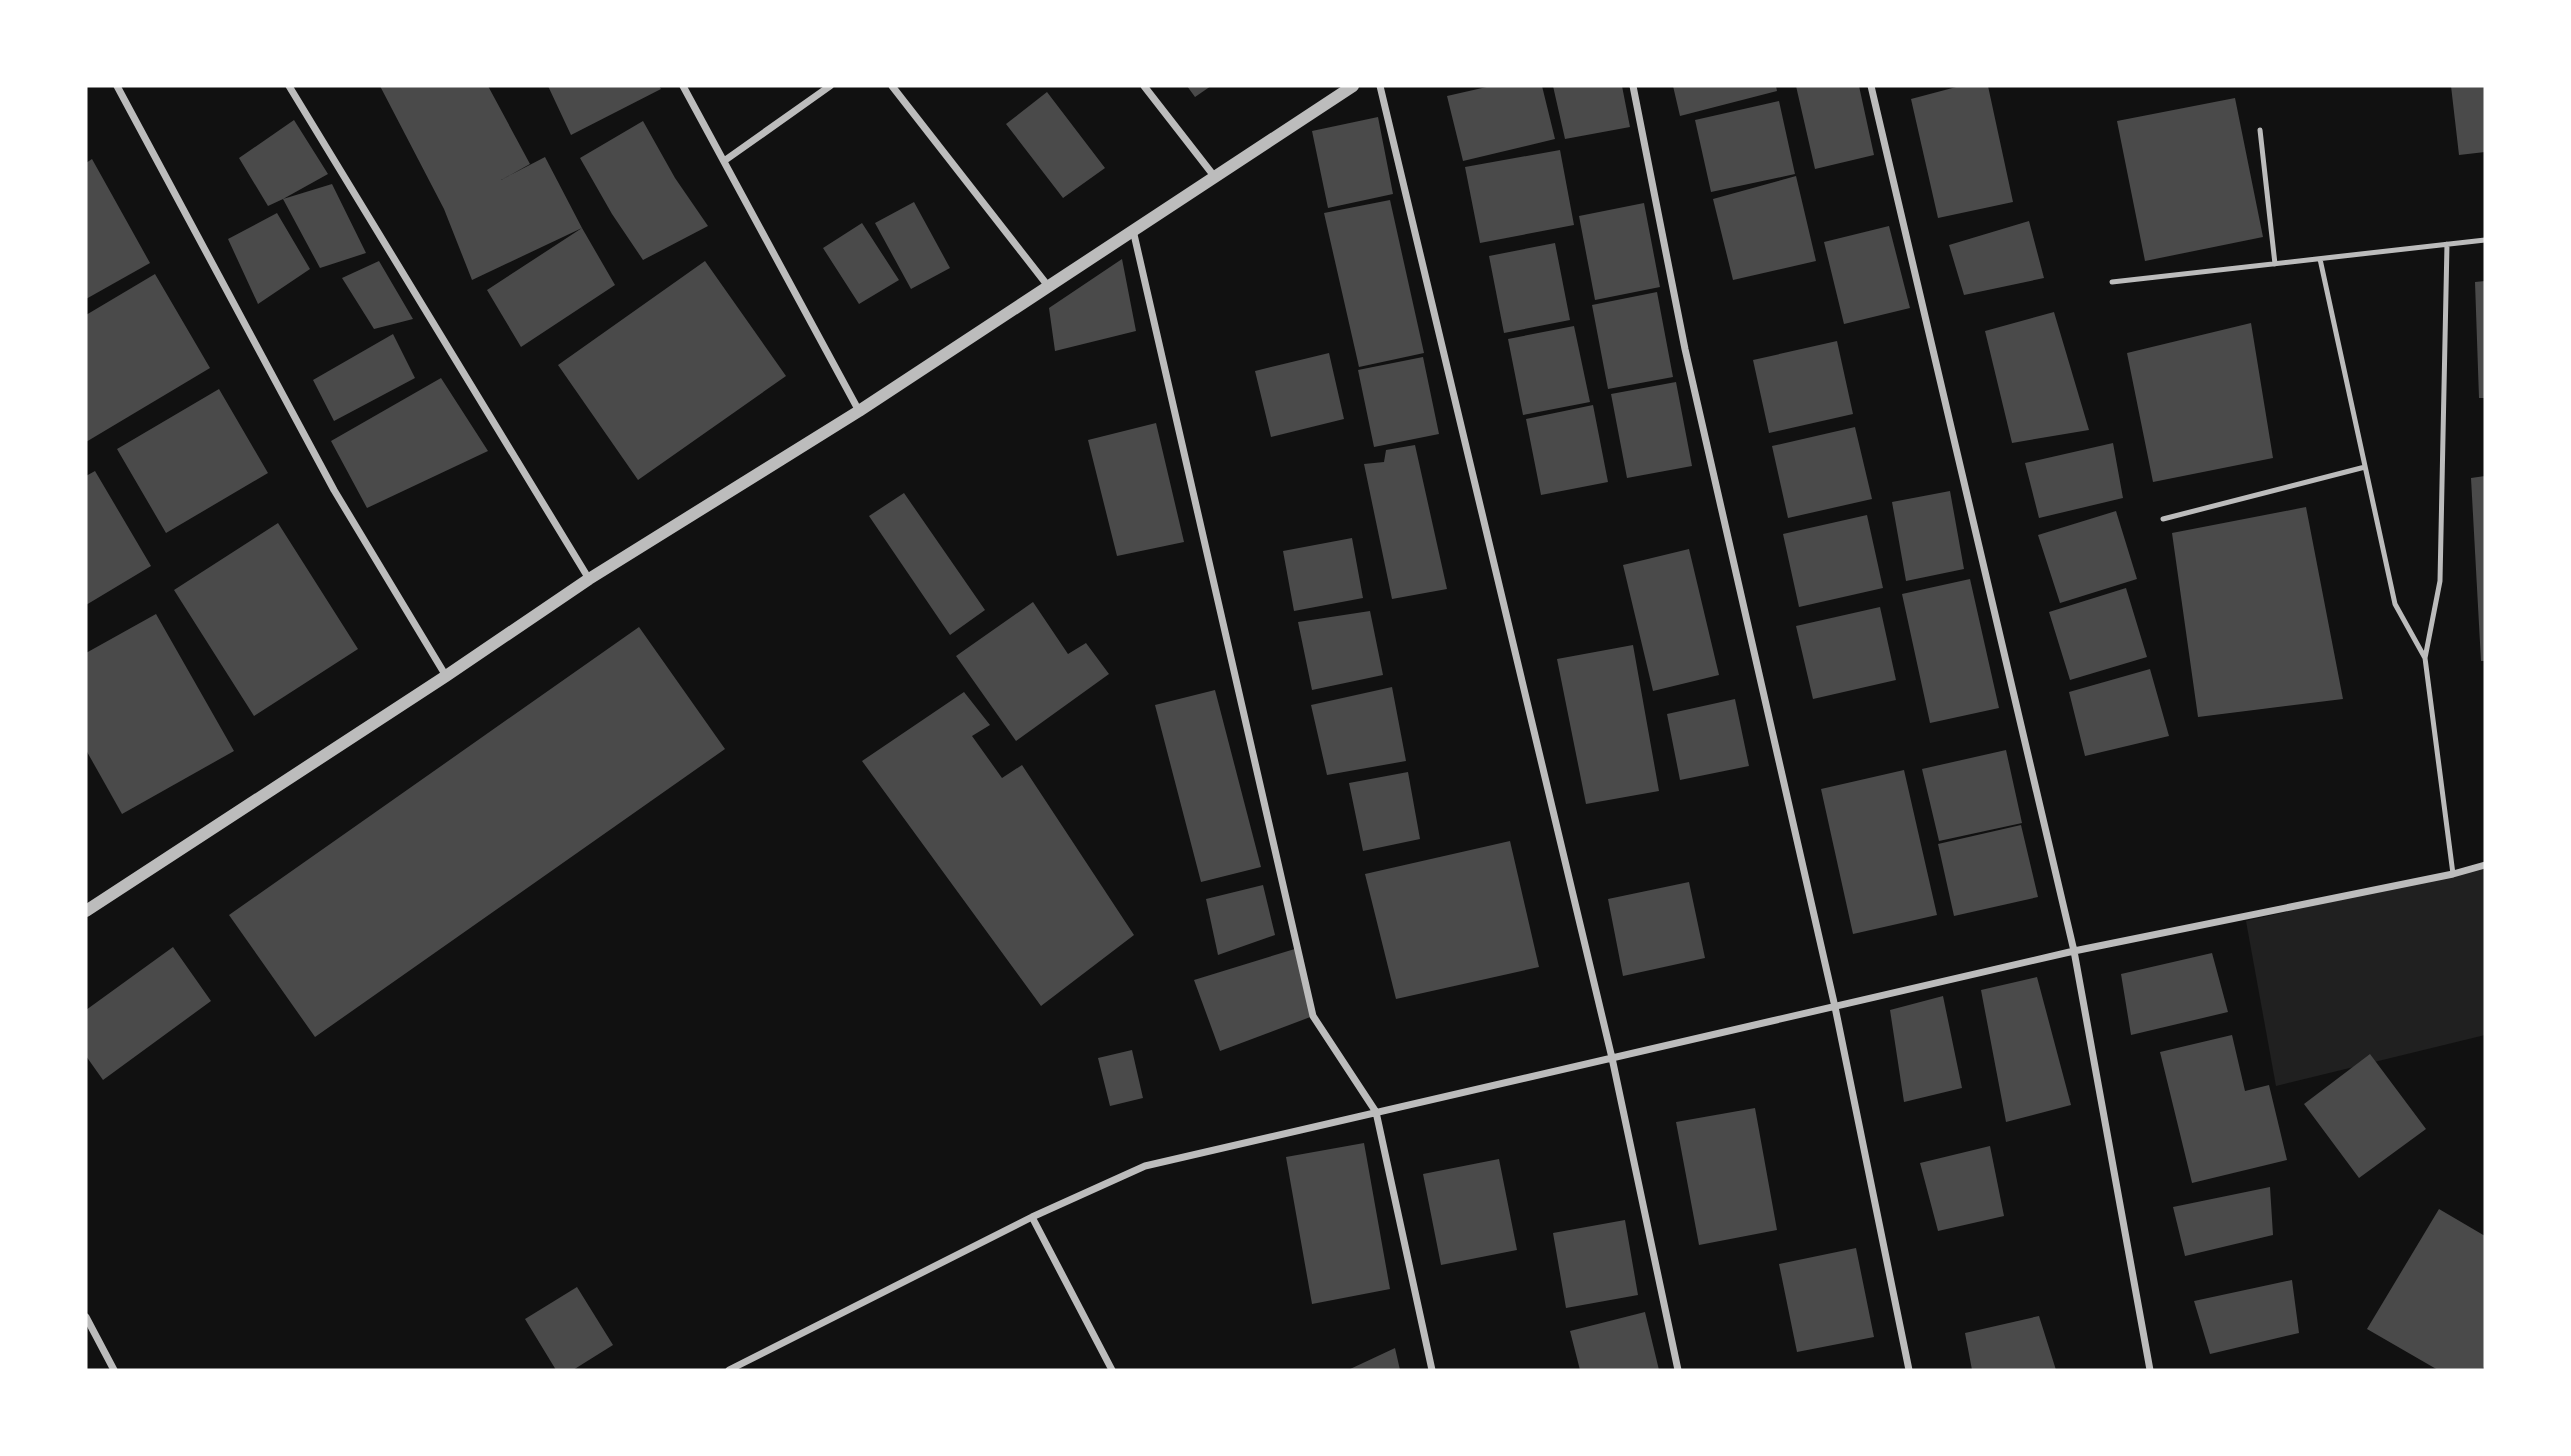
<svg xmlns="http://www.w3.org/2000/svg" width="2571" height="1456" font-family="Arial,sans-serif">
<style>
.green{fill:#202020}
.building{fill:#4a4a4a}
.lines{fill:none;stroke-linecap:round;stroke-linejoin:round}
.service{stroke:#bcbcbc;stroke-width:5}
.minor{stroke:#bcbcbc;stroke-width:7}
.tertiary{stroke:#bcbcbc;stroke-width:12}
</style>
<rect width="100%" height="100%" fill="#111"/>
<!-- green -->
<path class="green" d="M2485,867V1035L2276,1086L2246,921Z"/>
<!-- building -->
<path class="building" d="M380,86H488L530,164L501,180L545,157L582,228L472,280L444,209Z
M548,86H659L661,89L571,135Z
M1187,86H1211L1195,97Z
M1491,86H1542L1555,139L1463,161L1447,96Z
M1553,86H1622L1630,127L1565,139Z
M1673,86H1776L1777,91L1680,116Z
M1796,86H1859L1874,155L1815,169Z
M1960,86H1988L2013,202L1938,218L1911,99Z
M2451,86H2485V152L2459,155Z
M1047,92L1105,168L1063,198L1006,124Z
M2235,98L2263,237L2145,261L2117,121Z
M1779,101L1795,174L1711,192L1695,120Z
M1378,117L1393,194L1328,208L1312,131Z
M294,120L328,174L283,199L332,184L366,253L320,268L283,199L268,206L239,158Z
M643,121L675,178L708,226L643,260L612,214L580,158Z
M1560,150L1574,225L1480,243L1465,167Z
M92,159L150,263L86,299V163Z
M1796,176L1816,261L1733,280L1713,199Z
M1390,200L1424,353L1359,367L1324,213Z
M914,202L950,268L911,289L875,223Z
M1644,203L1660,287L1595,300L1579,216Z
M277,213L310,269L258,304L228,239Z
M2029,221L2044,278L1964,295L1949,245Z
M862,223L899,280L859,304L823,248Z
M1889,226L1910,308L1844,324L1824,242Z
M582,228L615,285L521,347L487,290Z
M1555,243L1570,320L1504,333L1489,256Z
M1122,259L1136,331L1055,351L1049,308Z
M379,261L413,319L374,329L342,278Z
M705,261L786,376L638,480L558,365Z
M155,274L210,368L86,442V315Z
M2485,281V398H2479L2475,282Z
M1657,292L1673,377L1608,389L1592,305Z
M2054,312L2089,430L2012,443L1985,331Z
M2251,323L2273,458L2153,482L2127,353Z
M1574,326L1590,402L1523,415L1508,339Z
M393,334L415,378L334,421L313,380Z
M1837,341L1853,414L1769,433L1753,360Z
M1329,353L1344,419L1271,437L1255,371Z
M1423,357L1439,434L1374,447L1358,370Z
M441,378L488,451L367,508L331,441Z
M1676,382L1692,466L1627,478L1611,394Z
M219,389L268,473L166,533L117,449Z
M1593,405L1608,482L1541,495L1526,419Z
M1156,423L1184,542L1117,556L1088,440Z
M1855,427L1872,499L1788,518L1772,446Z
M2113,443L2123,498L2039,518L2025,463Z
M1415,445L1447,589L1392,599L1364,464L1384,462L1386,450Z
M95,471L151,566L86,605V476Z
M2485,476V661H2481L2471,478Z
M1950,491L1964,569L1906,581L1892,502Z
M904,493L985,610L950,635L869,516Z
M2306,507L2343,699L2198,717L2172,533Z
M2116,511L2137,579L2060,603L2038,535Z
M1867,515L1883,588L1799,607L1783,534Z
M278,523L358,649L254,716L174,590Z
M1352,538L1363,598L1294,611L1283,551Z
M1689,549L1719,675L1653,691L1623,565Z
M1970,579L1999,708L1930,723L1902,594Z
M2126,588L2147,657L2070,680L2049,612Z
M1033,602L1068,654L1086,643L1109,674L1016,741L956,656Z
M1880,607L1896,680L1813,699L1796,626Z
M1370,611L1383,675L1312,690L1298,622Z
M156,614L234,751L122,814L86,750V653Z
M639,627L725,749L315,1037L229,915Z
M1633,645L1659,791L1586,804L1557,659Z
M2150,669L2169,736L2085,756L2069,692Z
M1392,687L1406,761L1327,775L1311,705Z
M1215,690L1261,867L1201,882L1155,705Z
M964,692L990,725L972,736L1002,778L1022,765L1134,935L1041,1006L862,761Z
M1735,699L1749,766L1680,780L1667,714Z
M2006,750L2022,823L1939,841L1922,769Z
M1904,770L1937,915L1853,934L1821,789Z
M1408,772L1420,839L1363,851L1349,783Z
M2021,825L2038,897L1954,916L1938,844Z
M1510,841L1539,967L1396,999L1365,874Z
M1689,882L1705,958L1623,976L1608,899Z
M1263,885L1275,935L1218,955L1206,899Z
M173,947L211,1001L103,1080L86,1056V1010Z
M1298,948L1313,1016L1220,1051L1194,980Z
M2212,953L2228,1012L2131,1035L2121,974Z
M2037,977L2071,1105L2006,1122L1981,990Z
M1943,996L1962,1088L1904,1102L1890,1010Z
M2232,1035L2245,1091L2269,1085L2287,1160L2192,1183L2160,1052Z
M1132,1050L1143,1098L1110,1106L1098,1058Z
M2370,1054L2426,1129L2359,1178L2304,1104Z
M1755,1108L1777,1230L1699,1245L1676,1122Z
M1364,1143L1390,1289L1312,1304L1286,1157Z
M1990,1146L2004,1216L1938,1231L1920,1163Z
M1499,1159L1517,1250L1441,1265L1423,1174Z
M2270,1187L2273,1235L2185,1256L2173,1207Z
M2439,1209L2485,1236V1365L2482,1370H2438L2367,1329Z
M1625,1220L1638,1295L1566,1308L1553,1233Z
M1856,1248L1874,1337L1797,1352L1779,1264Z
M2292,1280L2299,1333L2210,1354L2194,1301Z
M577,1287L613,1345L573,1370H556L525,1319Z
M1645,1312L1659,1370H1580L1570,1331Z
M2039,1316L2056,1370H1972L1965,1333Z
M1395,1348L1400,1370H1348Z"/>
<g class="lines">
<!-- service -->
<path class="service" d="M2260,130L2275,264
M2447,244L2440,581L2425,658L2453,874
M2320,259L2395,604L2425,658
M2112,282L2485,240
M2163,519L2365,467"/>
<!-- minor -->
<path class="minor" d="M117,86L334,490L446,676
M289,86L589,579
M683,86L859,411
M892,86L1048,286
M1144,86L1214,176
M1380,86L1612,1058L1678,1370
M1633,86L1685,349L1835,1007L1909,1370
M1871,86L2074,951L2150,1370
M724,161L830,86
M1133,230L1313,1016L1376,1112L1432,1370
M1032,1217L1112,1370
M86,1317L114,1370
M729,1370L1032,1217L1145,1166L2074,951L2453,874L2485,865"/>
<!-- tertiary -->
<path class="tertiary" d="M86,911L446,676L589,579L859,411L1353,86"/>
</g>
<!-- border -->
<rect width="2571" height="1456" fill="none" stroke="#ffffff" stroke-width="175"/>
</svg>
